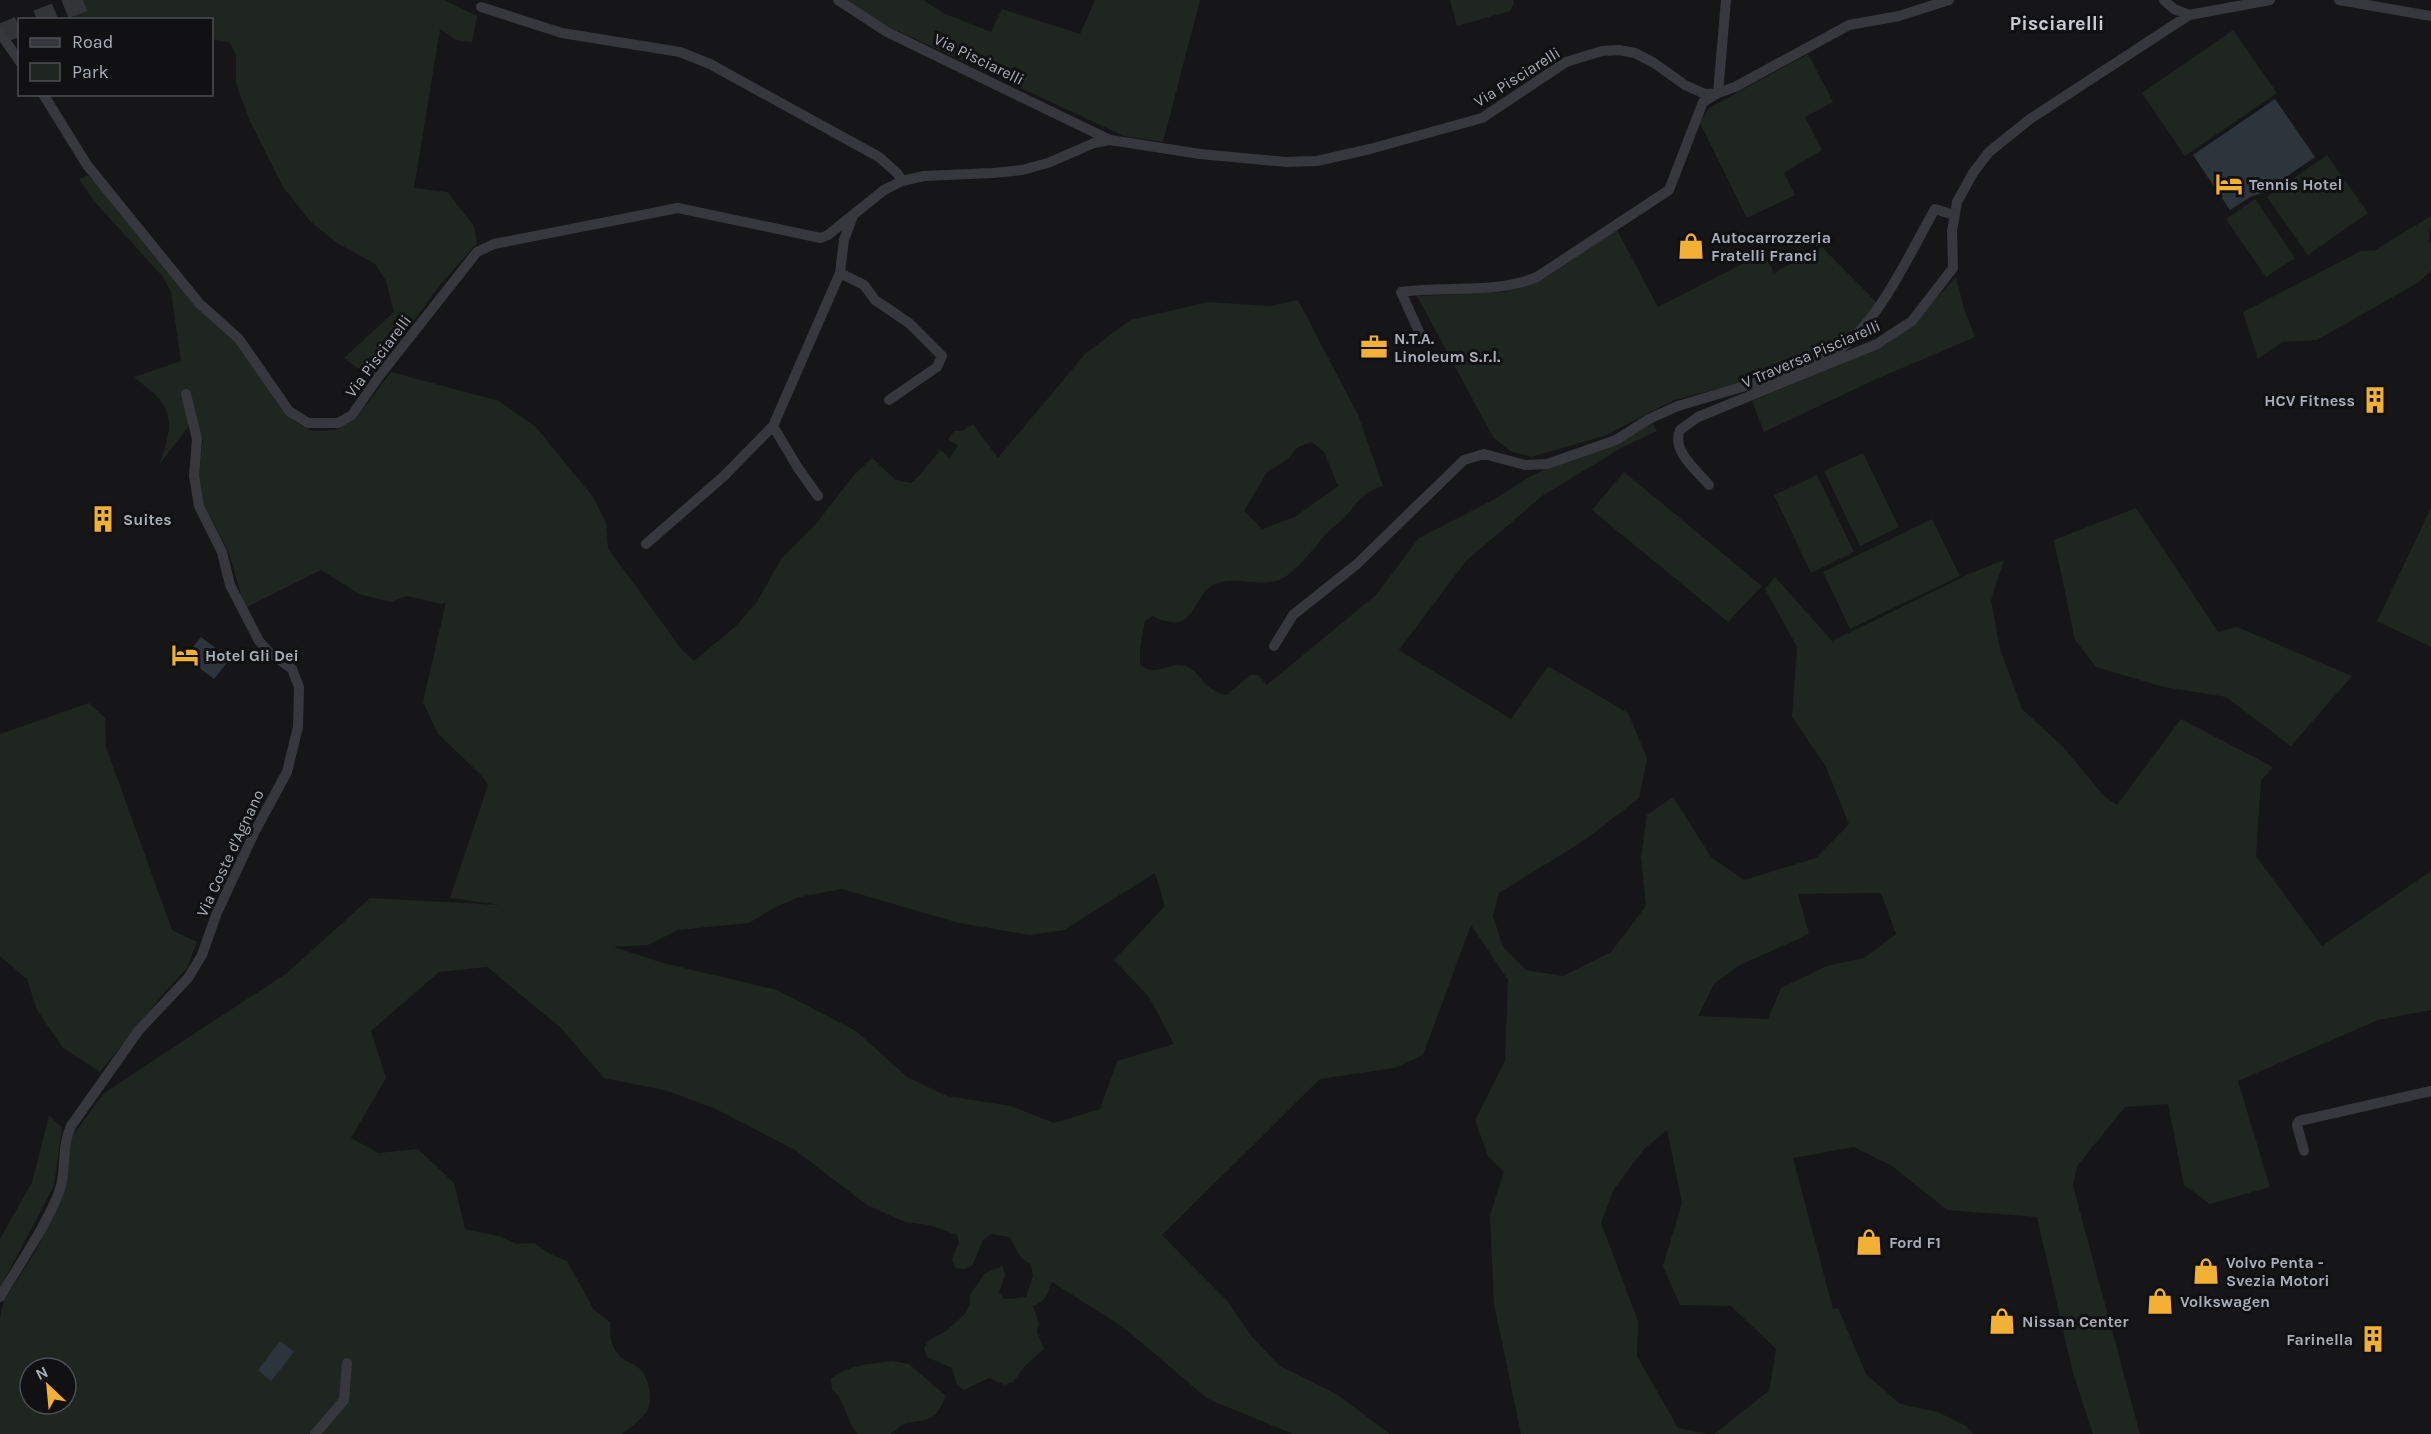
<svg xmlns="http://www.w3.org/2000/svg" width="2431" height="1434" font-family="Karla,sans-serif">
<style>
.green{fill:#1e261f;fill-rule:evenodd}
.water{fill:#2c353c}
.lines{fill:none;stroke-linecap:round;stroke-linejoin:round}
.highway-tunnel{stroke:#333438;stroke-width:20;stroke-dasharray:20 10;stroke-linecap:butt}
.street{stroke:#37383d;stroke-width:10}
.labels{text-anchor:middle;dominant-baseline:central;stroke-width:6;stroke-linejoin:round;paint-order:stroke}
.street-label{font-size:16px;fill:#a8adb8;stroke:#111113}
.poi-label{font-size:16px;font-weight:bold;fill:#a8adb8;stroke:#111113;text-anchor:start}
.quarter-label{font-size:20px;font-weight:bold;fill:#c9ccd4;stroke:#111113}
</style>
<rect width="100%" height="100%" fill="#161618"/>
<!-- green -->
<path class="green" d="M71,0H444L477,16L472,42L456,40L440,29L414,188L447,192L474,226L477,243L440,285L372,379L344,358L394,312L386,281L375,264L337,243L311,222L283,187L249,119L236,83V55L230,43L212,39V20L75,19Z
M846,0H923L943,13L991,32L1002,9L1080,34L1095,0H1200L1163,142L1124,136L885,25Z
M1450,0H1513L1514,3L1510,11L1457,26Z
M2233,30L2277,93L2185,156L2142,93Z
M1808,54L1833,102L1805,117L1822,150L1784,173L1795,195L1747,218L1700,123L1709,108Z
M2327,155L2368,213L2308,255L2267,197Z
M88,175L238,345L282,410L297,423L312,431L336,430L357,417L391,372L499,401L536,427L593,497L606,523L608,548L682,650L694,661L735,627L757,602L781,559L815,525L854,475L872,458L896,480L911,483L921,474L940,450L949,458L958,446L948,439L954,431H962L973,424L998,458L1085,354L1130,320L1208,302L1270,306L1298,300L1358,415L1383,486C1360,493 1358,504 1342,520C1337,525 1330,529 1325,535C1314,548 1302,564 1288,575C1266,592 1236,573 1213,585C1191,597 1196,638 1153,616L1145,621L1140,649V665C1158,678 1168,661 1185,666C1201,671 1203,691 1227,695L1250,675H1258L1267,685L1377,594L1419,538L1493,500L1531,476L1553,466L1616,444L1653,423L1657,431L1623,447L1542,496L1466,561L1399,650L1511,719L1548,666L1628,713L1647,758L1639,798L1585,840L1499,893L1493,916L1503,947L1526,970L1563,976L1611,952L1646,906L1641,857L1647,815L1673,797L1711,857L1744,880L1816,858L1849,824L1825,765L1792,717L1797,647L1765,589L1775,577L1832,641L1969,574L2004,560L1991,600L2000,649L2022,709L2063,747L2104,796L2117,805L2181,719L2273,767L2261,781L2256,856L2322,946L2431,871V1010L2378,1020L2238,1081L2270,1187L2210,1204L2184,1185L2168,1104L2125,1107L2077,1166L2073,1186L2140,1434H2093L2073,1373L2037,1217L1947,1210L1892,1166L1854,1147L1793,1158L1833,1309L1838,1308L1866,1374L1900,1404L1938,1412L1966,1426L1973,1434H1714L1769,1391L1776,1349L1731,1306L1680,1305L1663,1266L1682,1203L1667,1130L1644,1149L1614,1189L1601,1223L1638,1321L1637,1356L1678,1428L1708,1434H1521L1494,1304L1490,1215L1504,1172L1488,1156L1475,1120L1505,1061L1508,980L1471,925L1423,1055L1394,1068L1320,1079L1162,1235L1228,1302L1253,1338L1280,1366L1338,1395L1390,1434H1293L1208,1399L1124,1328L1052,1282C1047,1294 1046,1302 1033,1306L1039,1323L1037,1332L1044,1349L1024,1367L1013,1382L1005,1385L989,1378L964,1390L957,1385L952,1368L927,1357L924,1348L929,1340L946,1331L966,1313L970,1304V1295L985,1273L1002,1266L1005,1275L999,1292L1004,1299L1026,1297L1033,1276L1031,1264C1017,1258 1017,1248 1009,1237L991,1234L983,1240L972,1266L964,1269L955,1268L952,1259L959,1243L957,1235L930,1225L905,1222L867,1205L795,1150L714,1108L664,1090L604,1078L560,1027L487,967L439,972L371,1031L386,1078L351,1138L378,1153L418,1149L454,1183L465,1229L499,1236L516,1244L534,1243L550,1254L567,1261L594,1310L610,1322C610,1334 610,1342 617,1353C623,1362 632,1362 640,1369C649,1378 654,1402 646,1413C639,1421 631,1428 621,1434H0V1318L4,1300L36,1251L66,1187L70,1139L104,1093L287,973L370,898L500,905L450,898L488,785L481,775L438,734L423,702L446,602L441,604L407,596L390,602L359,594L321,570L245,608L228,550L206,509L196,480L203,441L194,419L159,465C166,446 175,423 163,404C157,394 143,385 134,377L181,361L171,292L163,277L93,200L79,179ZM1312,442L1324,452L1338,486L1295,517L1262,529L1244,511L1267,472L1288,459L1298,447ZM1155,873L1165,906L1114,960L1149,997L1174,1044L1117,1061L1100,1109L1054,1123L1011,1106L947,1096L907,1077L856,1031L777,990L663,963L614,947L648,945L678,930L749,923L772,909L799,897L842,889L959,923L1030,935L1064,930ZM1881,893L1896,934L1864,958L1827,966L1781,988L1768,1019L1698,1016L1714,984L1738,966L1809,934L1798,894ZM30,1368H66V1404H30Z
M2255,199L2295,258L2266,277L2226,219Z
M2431,216L2429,241L2431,244V271L2419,282L2317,340L2282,342L2258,359L2243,312L2361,251L2375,250Z
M1617,230L1658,307L1764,253L1774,273L1822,247L1878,304L1849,338L1833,348L1745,382L1674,400L1604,436L1531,457L1510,451L1493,437L1417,296L1505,292L1542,280Z
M1956,277L1964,309L1975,337L1874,380L1764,432L1752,401L1887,344L1908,329Z
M1863,453L1899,527L1860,546L1824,471Z
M1624,472L1762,586L1728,622L1592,510Z
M1817,475L1854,552L1811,573L1774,495Z
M2136,508L2218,632L2237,627L2352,676L2291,746L2226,697L2164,687L2096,667L2075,640L2054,540Z
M2431,508V647L2377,621Z
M1932,519L1960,576L1850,629L1823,572Z
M89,703L105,718L106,747L172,930L197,942L187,968L164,993L100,1072L63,1048L37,1010L27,979L0,956V734Z
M49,1115L62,1128L54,1186L0,1288V1239L32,1182Z
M892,1361L909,1364L946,1396C942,1404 939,1412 932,1417C915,1426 908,1416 891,1434H858C845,1421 846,1400 832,1389L831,1379C846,1365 871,1364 892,1361Z"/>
<!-- water -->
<path class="water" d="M2275,99L2315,157L2263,193L2252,196L2230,210L2193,155Z
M201,637L230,659L214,679L185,657Z
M280,1341L294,1352L271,1381L258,1370Z"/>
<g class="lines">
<!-- highway-tunnel -->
<path class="highway-tunnel" d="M37,20L88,0
M0,34L20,26"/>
<!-- street -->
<path class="street" d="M838,0L887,32L1110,140
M2164,0L2174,9L2189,15L2270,0
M2339,0L2431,16
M481,7L562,33L680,52L710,64L879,157L897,173L902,181
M0,33L20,62
M43,94L87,165L199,303L239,339L289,411L308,423H338L352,415L380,375L477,252L494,244L678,208L821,238L828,235L884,190L902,181L924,176L993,173L1022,170L1048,163L1094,143L1110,140L1200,154L1286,162L1317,161L1370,149L1482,118L1566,62L1602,51L1619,50L1635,53L1654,63L1685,85L1705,94L1718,93L1735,87L1849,25L1899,16L1949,0
M840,273L864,285L875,300L909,323L942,356L937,367L889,400
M1420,334L1401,292C1446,285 1493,295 1537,277L1669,190L1703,102L1718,93L1726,0
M773,426L798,468L818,496
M1709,485C1696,470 1671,450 1680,430L1698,417L1877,344L1912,321L1953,268L1952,231L1957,202L1973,173L1989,152L2030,119L2189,15
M646,544L724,476L773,426L840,273L844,240L853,216
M1274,646L1293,615L1357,564L1464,460L1484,454L1525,465L1547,464L1616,440L1649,419L1678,406L1752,384L1835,352C1878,326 1910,252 1935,209L1954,215
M2304,1151L2297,1125L2299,1121L2431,1091
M0,1297C18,1266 51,1219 61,1186C66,1166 62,1145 71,1126L139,1030L188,978L202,955L216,915L255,831L287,772L298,727L299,687L292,669L269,652L259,641L230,585L222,552L199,506L194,476L197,439L186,394
M315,1434L344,1400L347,1363"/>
</g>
<!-- icons -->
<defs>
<symbol id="hotel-bare" viewBox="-9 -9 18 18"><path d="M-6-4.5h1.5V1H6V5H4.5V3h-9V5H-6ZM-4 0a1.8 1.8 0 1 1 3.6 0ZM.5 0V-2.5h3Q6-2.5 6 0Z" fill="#f2b134" stroke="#111113" stroke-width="2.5" paint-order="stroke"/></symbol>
<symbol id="shop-bare" viewBox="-9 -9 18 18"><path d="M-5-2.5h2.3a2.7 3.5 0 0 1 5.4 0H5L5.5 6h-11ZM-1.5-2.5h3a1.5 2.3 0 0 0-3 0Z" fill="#f2b134" stroke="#111113" stroke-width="2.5" paint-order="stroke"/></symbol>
<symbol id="office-bare" viewBox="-9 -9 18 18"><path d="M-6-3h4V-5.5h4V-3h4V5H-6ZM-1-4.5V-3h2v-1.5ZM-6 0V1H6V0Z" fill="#f2b134" stroke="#111113" stroke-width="2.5" paint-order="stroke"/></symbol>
<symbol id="building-bare" viewBox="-9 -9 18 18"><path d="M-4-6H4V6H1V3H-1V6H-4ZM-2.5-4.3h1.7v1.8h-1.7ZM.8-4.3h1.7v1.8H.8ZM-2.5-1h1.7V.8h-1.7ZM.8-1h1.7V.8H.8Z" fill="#f2b134" stroke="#111113" stroke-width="2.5" paint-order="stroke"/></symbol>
</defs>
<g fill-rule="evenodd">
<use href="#hotel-bare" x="2210" y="165" width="38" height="38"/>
<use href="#shop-bare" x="1672" y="227" width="38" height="38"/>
<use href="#office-bare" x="1355" y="328" width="38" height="38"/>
<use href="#building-bare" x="2356" y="381" width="38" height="38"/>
<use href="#building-bare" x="84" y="500" width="38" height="38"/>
<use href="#hotel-bare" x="166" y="636" width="38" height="38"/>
<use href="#shop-bare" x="1850" y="1223" width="38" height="38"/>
<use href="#shop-bare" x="2187" y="1252" width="38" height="38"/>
<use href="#shop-bare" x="2141" y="1282" width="38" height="38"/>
<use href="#shop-bare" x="1983" y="1302" width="38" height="38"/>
<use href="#building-bare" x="2354" y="1320" width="38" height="38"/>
</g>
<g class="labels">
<!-- street labels -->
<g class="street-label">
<text transform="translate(979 59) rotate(26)">Via Pisciarelli</text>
<text transform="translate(1517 77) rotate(-32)">Via Pisciarelli</text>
<text transform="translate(1811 354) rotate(-23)">V Traversa Pisciarelli</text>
<text transform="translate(378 356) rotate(-53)">Via Pisciarelli</text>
<text transform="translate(230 853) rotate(-65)">Via Coste d'Agnano</text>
</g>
<!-- poi labels -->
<g class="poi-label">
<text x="2249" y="184">Tennis Hotel</text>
<text x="1711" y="237">Autocarrozzeria<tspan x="1711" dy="18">Fratelli Franci</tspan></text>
<text x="1394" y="338">N.T.A.<tspan x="1394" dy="18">Linoleum S.r.l.</tspan></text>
<text x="2355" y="400" text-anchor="end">HCV Fitness</text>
<text x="123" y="519">Suites</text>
<text x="205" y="655">Hotel Gli Dei</text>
<text x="1889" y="1242">Ford F1</text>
<text x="2226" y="1262">Volvo Penta -<tspan x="2226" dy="18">Svezia Motori</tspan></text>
<text x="2180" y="1301">Volkswagen</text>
<text x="2022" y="1321">Nissan Center</text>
<text x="2353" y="1339" text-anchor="end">Farinella</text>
</g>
<!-- quarter labels -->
<g class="quarter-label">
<text x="2057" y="23">Pisciarelli</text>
</g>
</g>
<!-- legend -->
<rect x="18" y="18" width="195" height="78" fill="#111113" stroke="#4d4f55" stroke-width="1.5"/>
<rect x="30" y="38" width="30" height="9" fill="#37383d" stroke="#4d4f55" stroke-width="1.5"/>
<text x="72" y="48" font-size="18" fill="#a8adb8">Road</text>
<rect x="30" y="63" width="30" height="18" fill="#1e261f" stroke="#4d4f55" stroke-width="1.5"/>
<text x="72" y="78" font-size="18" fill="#a8adb8">Park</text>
<!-- north arrow -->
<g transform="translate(48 1386) rotate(334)"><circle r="28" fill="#111113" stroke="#4d4f55" stroke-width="1.5"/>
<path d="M0-4.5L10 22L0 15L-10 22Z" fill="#f2b134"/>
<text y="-9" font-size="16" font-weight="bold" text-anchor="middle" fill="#a8adb8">N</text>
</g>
</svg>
